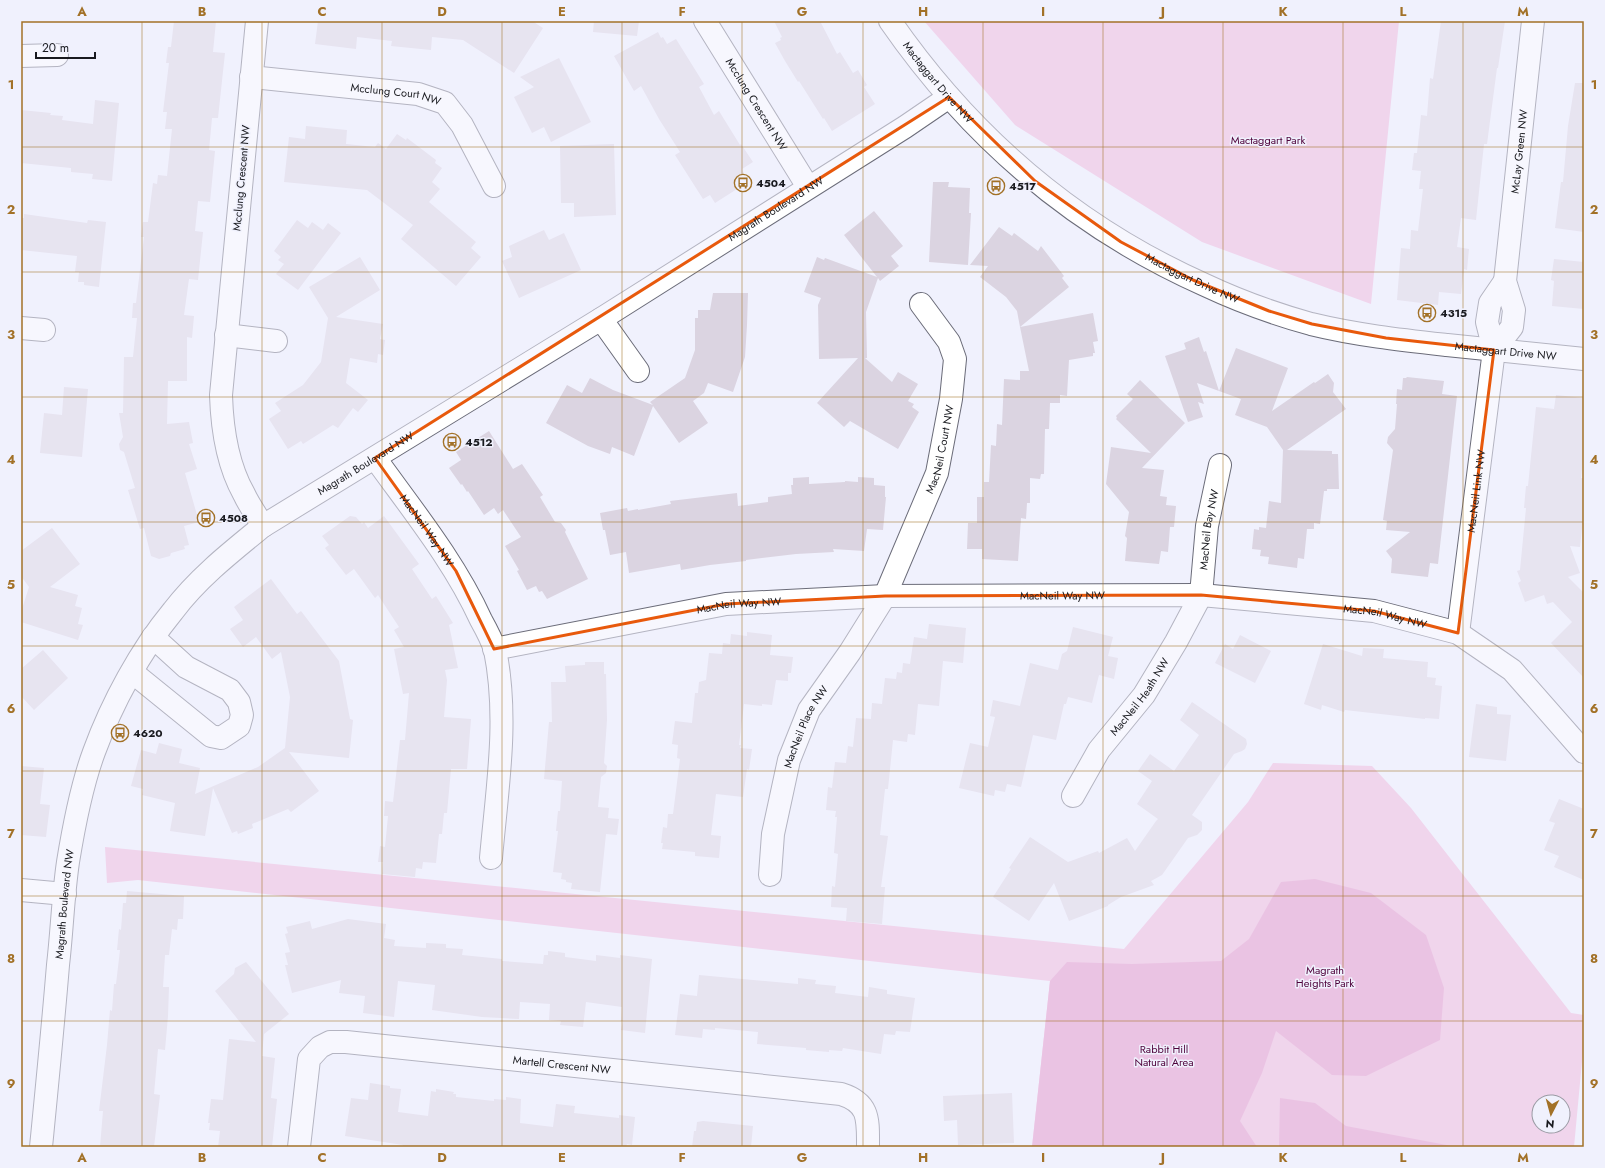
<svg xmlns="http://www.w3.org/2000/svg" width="1605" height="1168" font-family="Jost,sans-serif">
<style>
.green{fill:#efb3d8;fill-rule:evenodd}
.forest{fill:#e38dc3}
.building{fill:#dbd4e1}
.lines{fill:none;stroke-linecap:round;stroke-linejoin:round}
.street-casing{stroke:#6b6c79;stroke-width:24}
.secondary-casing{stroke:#6b6c79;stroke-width:24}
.street{stroke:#fff;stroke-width:22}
.secondary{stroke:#fff;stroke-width:22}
.marked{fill:none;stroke:#e8590c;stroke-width:3;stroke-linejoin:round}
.grid{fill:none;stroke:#a27127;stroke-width:1;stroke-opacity:0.55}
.labels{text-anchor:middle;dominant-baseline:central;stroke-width:3;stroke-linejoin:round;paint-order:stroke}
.street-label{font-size:11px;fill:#191a1f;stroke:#f0f1fd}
.park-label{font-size:11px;fill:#4d003a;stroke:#f0f1fd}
.poi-label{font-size:11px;font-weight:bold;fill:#191a1f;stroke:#f0f1fd;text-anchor:start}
.neatline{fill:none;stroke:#a27127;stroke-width:1.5}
.grid-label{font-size:13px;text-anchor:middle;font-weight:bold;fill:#a27127}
</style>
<rect width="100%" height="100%" fill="#f0f1fd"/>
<!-- green -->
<path class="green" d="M924,21H1399L1371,304L1202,242L1015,125Z
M1273,763L1372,766L1411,808L1571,1013L1584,1015V1040L1574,1147H1032L1050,981L138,880L107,883L105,847L1124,949L1248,802ZM1539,1102H1563V1126H1539Z"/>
<!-- forest -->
<path class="forest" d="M1315,879L1371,893L1426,935L1444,988L1440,1040L1366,1076L1332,1075L1276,1031L1262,1073L1240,1121L1257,1147H1032L1050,981L1067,962L1132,964L1221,961L1249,939L1281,882Z
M1280,1098L1315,1103L1346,1126L1457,1147H1279Z"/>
<!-- building -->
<path class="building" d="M174,21H216L213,52L225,53L218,118H212L209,150L215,151L210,202L198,201L195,231L203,232L198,280L189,279L184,315L194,316L192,338L187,337V381H168L167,424L189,422L193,443L189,444L197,469L185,473L199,522L184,526L189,545L184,546L185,549L171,553L170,556L159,559L151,556L144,528L140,529L128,490L135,488L124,452L120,450L119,444L123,437L119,413H123L124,357H133L137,318H132L133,303H136L144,237H141L143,222H148L153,183L157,184L158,175L167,176L172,129H165L167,112H163L169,63H166L168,47H171Z
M318,21H532L543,28L514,73L463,40L432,37L431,50L391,46L392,41L357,37L356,49L315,44Z
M594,21H639L637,36L593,32Z
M774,21H820L837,54L840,52L853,73L858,70L867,85L864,87L875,104L832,131L824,118L823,119L799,81L798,82L785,61L775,43L781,40L780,38L782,37Z
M1441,21H1505L1498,68H1497L1487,144H1484L1476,220L1461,218L1457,247L1469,249L1467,270L1464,269L1461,294L1439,292L1438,305L1397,300L1401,248L1410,249L1411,230L1418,231L1423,189H1419L1421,171L1412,170L1414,153H1417L1421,115L1427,116L1430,78L1433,79Z
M658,32L661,38L663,37L667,44L676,39L704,84L699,87L714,115L719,111L740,145L741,144L753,162L742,169L748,182L715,203L710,195L703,199L675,155L680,152L659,119L641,86L634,91L614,56Z
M559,58L591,122L551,142L544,127L532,133L514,97L534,87L520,77Z
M1575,83H1584V232L1555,228L1561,182H1563L1568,126Z
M95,100L119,103L112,181L92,179L93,174L71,172V168L21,163V110L51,113L50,115L63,116L62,120L93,124Z
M306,126L347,130L346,144L375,147L378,143L386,149L397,134L406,140L407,138L436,160L435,163L442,168L432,182L440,189L429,202L476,242L471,248L481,257L456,286L401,239L413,225L367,190L284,182L289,137L305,139Z
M614,144L616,215L574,217V203H561L560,146Z
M933,182H949L948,187L970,188L969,213H971L968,265L929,262Z
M874,211L903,246L891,256L899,266L880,281L878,278L866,312L867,358H865L892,382L898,372L918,384L908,401L914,404L912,407L919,412L898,449L850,421L844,427L817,403L858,358L819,359L818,305L821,298L804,292L817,257L824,260L825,258L877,277L844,235Z
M24,214L87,223L88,220L106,222L99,287L84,285V282H78L79,272H75L77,256L21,250V218H24Z
M297,220L308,228L312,222L323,230L328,223L341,233L298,290L276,274L284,264L278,260L281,257L274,251Z
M999,227L1012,236L1014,233L1038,251L1041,246L1064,276L1062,278L1069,287L1020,327L1017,311L1006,297L980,277L988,266L970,265Z
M544,230L549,240L564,233L581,270L519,298L502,261L512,257L509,246Z
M360,257L380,290L336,317L383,324L380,339L385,340L383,355L378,354L377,363L350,358L346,383L368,400L358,412L353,408L338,428L333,425L303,444L301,441L288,449L269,419L281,411L275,403L303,385L321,362L328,318L309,287Z
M1554,259L1584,262V309L1552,306L1554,281L1551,280Z
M713,293H748L747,325L745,357L733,392L708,383L704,393L693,401L708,423L679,443L653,406L634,456L612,447L610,454L588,446L546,423L567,385L582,393L590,378L613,390L653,405L650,402L685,378L695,350V318H698V310H710Z
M1093,313L1098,341L1093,342L1095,353H1093V356L1069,360L1067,396L1060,395V403H1050L1049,429H1045L1044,474H1041L1040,479L1030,478V503H1027L1026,519L1021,518L1018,561L982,559V549H967L968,523H977V497H984V482H989L991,445L996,446L997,424L1002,425L1004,379L1020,380V371H1029L1020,327Z
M1199,337L1204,352L1206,351L1219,391L1197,383L1204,404L1198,402L1203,417L1188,422L1165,356L1186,349L1184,343Z
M1236,348L1288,368L1272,411L1314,382L1315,383L1328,374L1334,383L1333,392L1346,409L1287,450L1332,451V454H1338L1339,489H1327V491H1324L1320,524L1314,523V529H1307L1304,559L1298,558L1297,568L1268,564L1269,557L1260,556L1261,550L1252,549L1254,529L1259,530V527L1266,528L1269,501L1281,503L1283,450L1267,427L1235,415L1241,399L1219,391Z
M1407,377L1444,381L1442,394L1457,396L1438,564L1430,563L1428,577L1391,573L1392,559L1386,551L1410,532L1386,530L1387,521L1383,520L1393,450L1387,443L1388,437L1395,429L1397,404H1396L1397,389L1402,390L1403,378H1406Z
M1140,380L1185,423L1142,468L1164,470L1160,496L1167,497L1166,505L1176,506L1174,527H1170L1168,552L1161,551L1159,564L1125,561L1127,538L1125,536L1129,512L1106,484L1111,447L1151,453L1116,419L1117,418L1116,416L1133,399L1127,394Z
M64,387L88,389L82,457L40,453L44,413L62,415Z
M1556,395L1584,398V450L1581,478H1584L1583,519L1580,547L1570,546L1580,573L1568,577L1584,593V678L1551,643L1572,622L1553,602L1547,604L1544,595L1525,602L1518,583L1521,581L1517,571L1520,570L1526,508H1524L1526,486H1528L1536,407L1554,409Z
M489,431L513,469L522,464L543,495L540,497L555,522L561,523L566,530L565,532L588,579L547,599L542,591L539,592L536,586L527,590L517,571L519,570L505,546L521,537L503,510L498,514L494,508L484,515L468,491L467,492L462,484L461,485L449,468L461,460L456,452Z
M809,477V484L845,482V481L858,482V477L874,478V485L885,486V497H886L883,530L867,529L864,551L833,549L834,552L796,554L746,560V561L710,565L681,570L680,564L629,573L626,552L610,555L605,530H603L600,513L627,508L628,511L638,509V510L671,504L670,501L737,493L738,506L768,502V497L792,494L791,485H793V478Z
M350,516L356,517L362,524L364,522L368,528L384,516L419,564L412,569L432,599L436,596L453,623L449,625L458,668L445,670L447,680L444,717L471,719L467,769H451L447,813H444L442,834H439L436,863L423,862L422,869L416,868L415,877L382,874L383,862H378L380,846L385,847L388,816H384L385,801L393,802L400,740H405L409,693L403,694L394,649L404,647L394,630L399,627L378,595L375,598L354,569L346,575L325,548L329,545L322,536Z
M52,528L80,564L50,587L78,595L75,606L82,608L78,624L83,625L78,640L21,622V612L29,587L21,576V551Z
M271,579L297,614L301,611L339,661L350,719L353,720L349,758L289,752L319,791L291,812L288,809L252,824L253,828L238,834L237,831L232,833L213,788L205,836L170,831L175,803L142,795L143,789L131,786L141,750L156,754L159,743L182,749L179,763L200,768L195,794L258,767L285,748L290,697L281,652L272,659L256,637L243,647L230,629L243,620L234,607Z
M929,624L966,628L963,663L943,661L939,706L918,704L915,735L908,734L907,742L893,740L888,789H885L880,835L888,836L881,887H885L882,924L846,921L847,908L831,907L832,886L835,887L838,854L834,853L837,817H835L836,811L826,810L828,787L832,788L835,762L846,763L848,746L853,747L856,718L871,719L872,703L882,704L885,678L896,679L897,672L902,673L903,663L910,664L914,637L927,639Z
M1073,627L1113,637L1108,656L1118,658L1114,679L1099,675L1092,703L1068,697L1066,704H1064L1056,740L1033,735L1021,787L1007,784L1005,792L995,790L994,796L959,788L970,743L988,747L995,717L990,716L993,700L1020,706L1030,663L1058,670L1062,654L1067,651Z
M747,632L772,635L770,655L793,657L791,673H788V681L776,680L772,705L762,704V706L744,704L739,745H741L740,748L752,749L749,770L747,769L743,797L716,794L711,835L721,836L719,858L695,856V852L662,849L663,843H661L663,827L667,828L668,814H673L680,759L677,758L678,745L672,744L675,721L692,723L695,693H698L699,682L706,680L709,653L722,654L723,643L730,644L731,634L747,636Z
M1240,635L1271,651L1255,683L1215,663L1225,644L1233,649Z
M1323,644L1362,656L1363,648L1384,649L1383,658L1428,662L1427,677L1436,678L1435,685L1442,686L1439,719L1425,718V719L1345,710L1344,712L1322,705L1321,710L1304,704Z
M43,650L68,678L34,710L21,696V669Z
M585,662H604V674H606L607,720L604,763L607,766L606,773L601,777L598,807L609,808L608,818L619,819L617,835L606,834L600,892L571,889L572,883L566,882V880L561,879L562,873L553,872L558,831H556L558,811H560L562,781L544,779L549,722H552L551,682H566L565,666L585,665Z
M1192,702L1246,739L1247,744L1245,749L1242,751L1234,754L1192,815L1202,822V830L1197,835L1188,838L1162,875L1151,881L1154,885L1121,897L1108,905V906L1069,921L1054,883L1029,921L993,897L1011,869L1009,868L1030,837L1068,862L1098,851L1099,853L1127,838L1135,851L1156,821L1158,819L1137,804L1152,781L1138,771L1150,754L1174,771L1199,735L1180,720Z
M1476,704L1497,707V714L1511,715L1506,761L1469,757Z
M21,766L44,768L40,804L50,805L46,837L21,835Z
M1559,799L1584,809V880L1554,867L1559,856L1544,850L1555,823L1549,821Z
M127,891L184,896L183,919H178L177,930L172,929L169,955H165L163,987H169L168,1016L165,1050L158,1049L154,1094L160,1095L154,1147H100L103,1111H99L107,1045L110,1010L112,1011L114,984H116L120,950H117L119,929L121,930L123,903H126Z
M348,919L386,924L384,938L395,940L394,946L426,948V943L446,944V948L463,949L462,955L502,959V961L543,964L544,955H548V951L565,953V957L596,961V955L620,958V955L652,959L645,1033L621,1030L623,1021H621L622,1007L586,1002L583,1027L560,1025L561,1021L549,1020L550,1004L520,1002L519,1019L482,1017L432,1010L435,985L398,981L394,1017L363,1013L365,996L339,993L341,980L292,993L285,965H288L285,953L290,952L285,934L288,933L286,927L310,921L312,929Z
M246,962L289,1014L264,1034L262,1056L275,1058L271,1098L277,1099L272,1147H218L220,1131L209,1130L210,1123H208L211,1099L223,1100L229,1039L256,1042L215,991L234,974L235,968Z
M699,975L798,984V978L816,980L815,984L836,986L835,993L868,997L869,987L887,990V994L915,998L910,1032L896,1031L895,1035L884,1034L881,1054L843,1048L842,1051L829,1050V1052L806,1050V1048L757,1044L758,1032L715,1028V1030L703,1029L702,1038L675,1035L680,994L697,996Z
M370,1083L390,1086V1088L401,1089L398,1112L428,1116L431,1091L436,1092V1089L454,1092L453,1094H456V1097L494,1101V1099L506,1100V1097L521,1099L520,1123L553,1127L556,1104L575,1106L574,1113L619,1118V1115L635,1117L632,1145L627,1144L626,1147H403V1145L345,1136L351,1098L368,1100Z
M1012,1093L1014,1143L958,1145L957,1120L944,1121L943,1096Z
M703,1121L753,1126L751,1147H692L694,1131H696L697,1122Z"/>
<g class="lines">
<defs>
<g id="street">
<path d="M257,21L221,395C222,428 227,464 244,494C249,505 257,516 263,526"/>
<path id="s1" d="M705,21L808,187"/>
<path d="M21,56L57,55"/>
<path id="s2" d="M251,77L418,94L445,103L462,125L494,186"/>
<path d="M601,319L638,371"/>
<path d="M21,328L44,330"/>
<path d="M226,335L276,341"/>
<path id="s3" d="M1494,350L1512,327L1514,310L1505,281L1533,21"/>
<path id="s4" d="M375,458C413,511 454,561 481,620C486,629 492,640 495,650C509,719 497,789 491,858"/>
<path id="s5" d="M1458,633L1494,350L1487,322L1490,303L1505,281"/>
<path id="s6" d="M494,649L726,604L885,596L1201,595L1374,611L1458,633L1512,670L1584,752"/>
<path d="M132,672L211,736L221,738L239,726L242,715L239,702L230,690L186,667L153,637"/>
<path id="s7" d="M1073,796L1099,750L1144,695L1176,642L1201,595L1207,526L1220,465"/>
<path id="s8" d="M770,875L773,834L789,760L809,710L850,652L885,596L937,473L951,399L955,359L949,342L921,304"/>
<path d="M21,890L65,894"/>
<path id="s9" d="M299,1147L309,1059L320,1047L330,1042H346L841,1094C870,1103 868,1120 868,1147"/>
</g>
<g id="secondary">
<path id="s10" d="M890,21C971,138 1075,227 1205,285C1239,301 1275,314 1311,324C1356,335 1402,340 1447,345C1493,350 1538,354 1584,359"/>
<path id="s11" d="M41,1147C47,1086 53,1026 58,965C62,931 63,896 68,862C74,825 81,787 94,752C112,703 140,651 173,611C198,578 231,552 263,526L601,319L905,127L949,97"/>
</g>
</defs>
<!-- street casing -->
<use href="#street" class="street-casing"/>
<!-- secondary casing -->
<use href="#secondary" class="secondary-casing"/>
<!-- street -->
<use href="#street" class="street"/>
<!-- secondary -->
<use href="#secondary" class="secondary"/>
</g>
<!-- marked area -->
<path d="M0 0H1605V1168H0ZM949,97L1035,181L1121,242L1193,280L1269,311L1312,324L1386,338L1494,350L1458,633L1374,611L1201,595L885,596L726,604L494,649L456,571L375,458Z" fill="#f0f1fd" fill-opacity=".55" fill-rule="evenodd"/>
<path class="marked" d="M949,97L1035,181L1121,242L1193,280L1269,311L1312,324L1386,338L1494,350L1458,633L1374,611L1201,595L885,596L726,604L494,649L456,571L375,458Z"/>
<!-- grid -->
<path class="grid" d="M142,21V1147M262,21V1147M382,21V1147M502,21V1147M622,21V1147M742,21V1147M863,21V1147M983,21V1147M1103,21V1147M1223,21V1147M1343,21V1147M1463,21V1147M21,147H1584M21,272H1584M21,397H1584M21,522H1584M21,646H1584M21,771H1584M21,896H1584M21,1021H1584"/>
<!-- icons -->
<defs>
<symbol id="bus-ring" viewBox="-11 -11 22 22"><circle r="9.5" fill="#f0f1fd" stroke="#a27127" stroke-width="1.5"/><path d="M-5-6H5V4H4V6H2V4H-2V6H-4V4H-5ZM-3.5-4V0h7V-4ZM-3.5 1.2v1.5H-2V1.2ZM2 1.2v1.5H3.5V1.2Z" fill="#a27127"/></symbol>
</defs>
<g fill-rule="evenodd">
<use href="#bus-ring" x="733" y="173" width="20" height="20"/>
<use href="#bus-ring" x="986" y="176" width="20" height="20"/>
<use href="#bus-ring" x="1417" y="303" width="20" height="20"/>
<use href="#bus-ring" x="442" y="432" width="20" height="20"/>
<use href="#bus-ring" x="196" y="508" width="20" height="20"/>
<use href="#bus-ring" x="110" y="723" width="20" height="20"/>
</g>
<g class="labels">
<!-- street labels -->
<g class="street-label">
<text stroke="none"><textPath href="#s10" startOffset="78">Mactaggart Drive NW</textPath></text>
<text stroke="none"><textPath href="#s2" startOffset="146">Mcclung Court NW</textPath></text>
<text stroke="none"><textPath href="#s1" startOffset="98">Mcclung Crescent NW</textPath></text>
<text stroke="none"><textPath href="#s3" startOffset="207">McLay Green NW</textPath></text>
<text transform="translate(241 178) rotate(-85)">Mcclung Crescent NW</text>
<text stroke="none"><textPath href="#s11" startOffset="1289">Magrath Boulevard NW</textPath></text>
<text stroke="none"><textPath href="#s10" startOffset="402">Mactaggart Drive NW</textPath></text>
<text stroke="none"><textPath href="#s10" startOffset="726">Mactaggart Drive NW</textPath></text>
<text stroke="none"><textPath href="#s8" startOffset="465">MacNeil Court NW</textPath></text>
<text stroke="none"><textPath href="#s11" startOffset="806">Magrath Boulevard NW</textPath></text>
<text stroke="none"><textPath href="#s5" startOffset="143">MacNeil Link NW</textPath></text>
<text stroke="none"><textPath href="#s4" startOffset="89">MacNeil Way NW</textPath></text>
<text stroke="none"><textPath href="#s7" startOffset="305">MacNeil Bay NW</textPath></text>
<text stroke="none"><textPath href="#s6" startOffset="573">MacNeil Way NW</textPath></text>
<text stroke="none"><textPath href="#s6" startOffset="249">MacNeil Way NW</textPath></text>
<text stroke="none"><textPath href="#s6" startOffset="897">MacNeil Way NW</textPath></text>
<text stroke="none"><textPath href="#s7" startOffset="120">MacNeil Heath NW</textPath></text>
<text stroke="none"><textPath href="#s8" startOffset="154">MacNeil Place NW</textPath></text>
<text stroke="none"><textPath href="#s11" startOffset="244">Magrath Boulevard NW</textPath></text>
<text stroke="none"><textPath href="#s9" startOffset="349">Martell Crescent NW</textPath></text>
</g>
<!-- park labels -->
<g class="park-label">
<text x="1268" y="140">Mactaggart Park</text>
<text x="1325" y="970">Magrath<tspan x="1325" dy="13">Heights Park</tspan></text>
<text x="1164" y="1049">Rabbit Hill<tspan x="1164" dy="13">Natural Area</tspan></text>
</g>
<!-- poi labels -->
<g class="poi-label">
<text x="756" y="183">4504</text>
<text x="1009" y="186">4517</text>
<text x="1440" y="313">4315</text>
<text x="465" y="442">4512</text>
<text x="219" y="518">4508</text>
<text x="133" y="733">4620</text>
</g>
</g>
<!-- border -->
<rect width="1605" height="1168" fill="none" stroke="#f0f1fd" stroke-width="44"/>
<!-- north arrow -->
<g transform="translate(1551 1114) rotate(186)"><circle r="19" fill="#f0f1fd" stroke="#9a9ba4"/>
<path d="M0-3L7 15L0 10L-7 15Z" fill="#a27127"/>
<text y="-6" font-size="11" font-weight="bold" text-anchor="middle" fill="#191a1f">N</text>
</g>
<!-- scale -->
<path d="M36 52v6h59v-6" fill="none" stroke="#191a1f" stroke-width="2"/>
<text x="42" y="52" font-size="12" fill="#191a1f" stroke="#f0f1fd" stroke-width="3" paint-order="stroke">20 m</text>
<rect x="22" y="22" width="1561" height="1124" class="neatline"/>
<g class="grid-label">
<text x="82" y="16">A</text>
<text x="202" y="16">B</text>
<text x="322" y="16">C</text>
<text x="442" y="16">D</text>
<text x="562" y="16">E</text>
<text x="682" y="16">F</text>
<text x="802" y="16">G</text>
<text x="923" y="16">H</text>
<text x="1043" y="16">I</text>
<text x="1163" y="16">J</text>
<text x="1283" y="16">K</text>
<text x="1403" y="16">L</text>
<text x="1523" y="16">M</text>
<text x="11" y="89">1</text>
<text x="1594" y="89">1</text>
<text x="11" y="214">2</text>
<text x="1594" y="214">2</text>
<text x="11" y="339">3</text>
<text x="1594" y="339">3</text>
<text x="11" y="464">4</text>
<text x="1594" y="464">4</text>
<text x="11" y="589">5</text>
<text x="1594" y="589">5</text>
<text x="11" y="713">6</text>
<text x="1594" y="713">6</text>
<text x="11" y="838">7</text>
<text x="1594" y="838">7</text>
<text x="11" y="963">8</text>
<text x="1594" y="963">8</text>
<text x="11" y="1088">9</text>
<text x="1594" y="1088">9</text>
<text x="82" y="1162">A</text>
<text x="202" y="1162">B</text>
<text x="322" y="1162">C</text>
<text x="442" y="1162">D</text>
<text x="562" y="1162">E</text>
<text x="682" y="1162">F</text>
<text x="802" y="1162">G</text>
<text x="923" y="1162">H</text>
<text x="1043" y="1162">I</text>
<text x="1163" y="1162">J</text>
<text x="1283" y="1162">K</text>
<text x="1403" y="1162">L</text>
<text x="1523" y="1162">M</text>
</g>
</svg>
